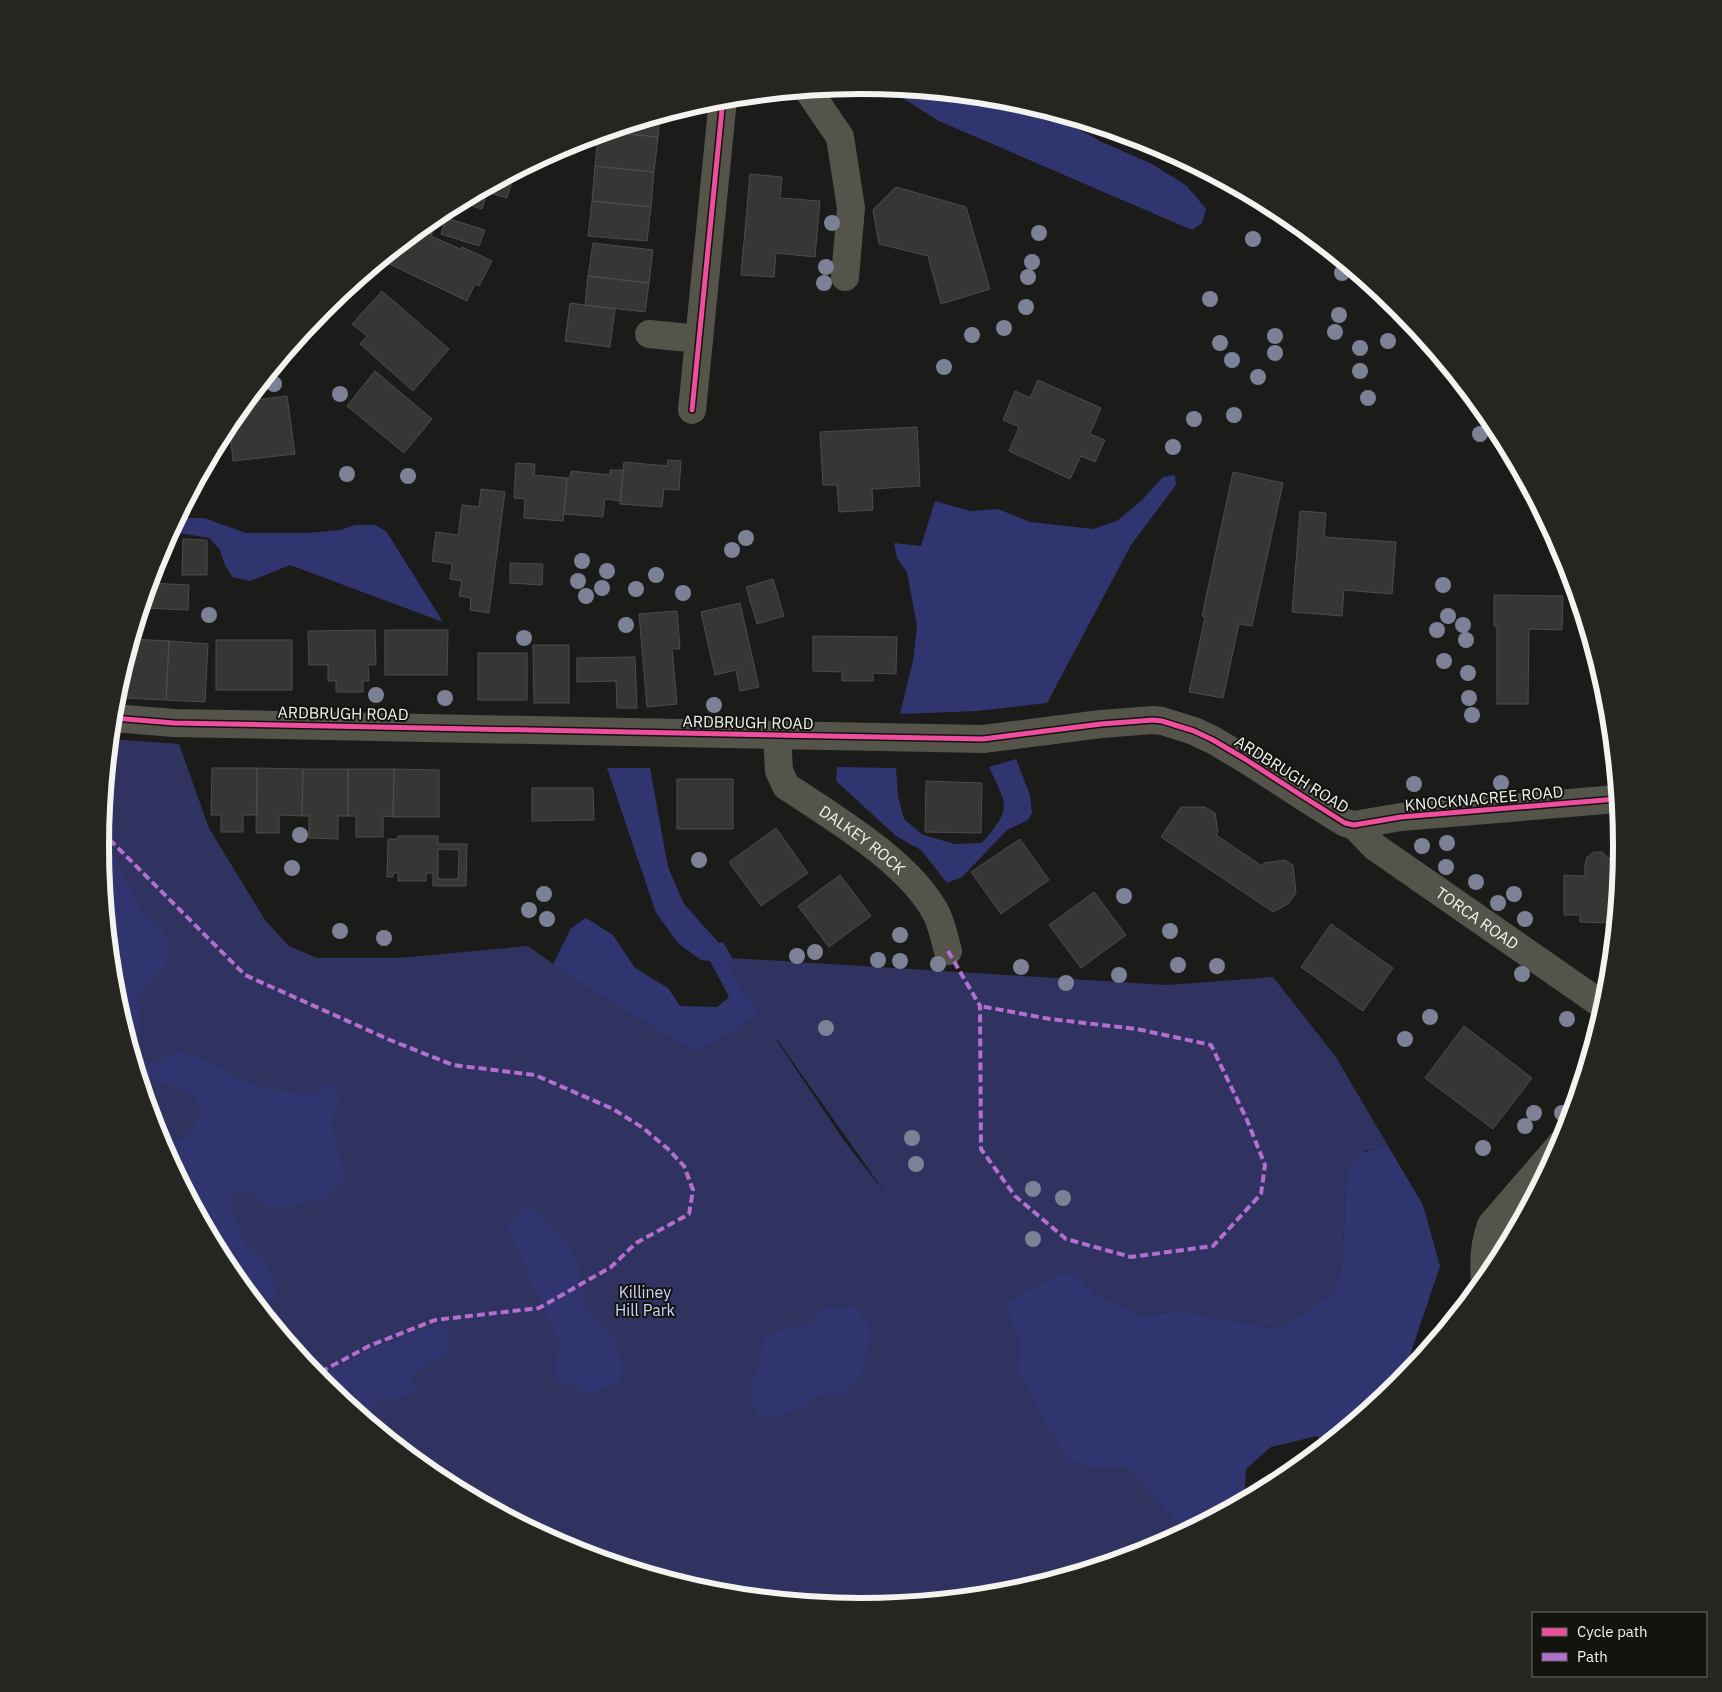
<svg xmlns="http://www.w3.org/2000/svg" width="1722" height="1692" font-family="'IBM Plex Sans',sans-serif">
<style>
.green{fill:#30335f;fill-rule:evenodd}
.forest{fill:#31356f}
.building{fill:#363635;stroke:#4c4c4a;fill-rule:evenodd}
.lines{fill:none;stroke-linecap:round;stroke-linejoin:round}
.minor{stroke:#55544a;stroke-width:28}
.quiet{stroke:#b36fd0;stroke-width:4;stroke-dasharray:8 4;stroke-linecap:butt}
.cycleway-casing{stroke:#131310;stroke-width:8}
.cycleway{stroke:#ef4d9e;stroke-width:5}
.tree{fill:#7d8196}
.labels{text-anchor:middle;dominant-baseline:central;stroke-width:4;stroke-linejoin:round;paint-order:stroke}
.street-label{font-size:16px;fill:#f3f3f0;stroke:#131310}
.park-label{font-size:16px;fill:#cdd4fc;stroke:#131310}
.rim{fill:none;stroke:#f3f3f0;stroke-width:6}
</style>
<rect width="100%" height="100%" fill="#1b1b1a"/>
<!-- green -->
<path class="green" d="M111,739L179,744L209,828L265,920L289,946L317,958H399L528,946L578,982L696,1053L760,1015L729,968L732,958L1168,985L1273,977L1336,1057L1388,1146L1365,1151L1347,1172L1342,1264L1334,1291L1304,1313L1276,1329L1183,1311L1142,1315L1096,1295L1083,1280L1006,1303L1021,1347L1068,1460L1095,1470L1129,1468L1184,1532L1152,1549L1009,1592L861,1607L712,1592L570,1549L438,1479L323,1384L228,1269L158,1137L115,994L100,846ZM775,1038H776L886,1194L845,1142Z"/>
<!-- forest -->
<path class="forest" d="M861,85L884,87L839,93L830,88Z
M887,88L1010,100L1041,109L1102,142L1152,164L1187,186L1206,209L1202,223L1192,230L939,121Z
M1175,475L1176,485L1131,545L1047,703L977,711L900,714L913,661L917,626L907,572L897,558L894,543L921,546L935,501L970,511L998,509L1030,522L1093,529L1117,521L1142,500L1163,477Z
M178,518H204L246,533H308L340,530L355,525H375L386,531L443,622L290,565L250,581L232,577L224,563L220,550L209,538L180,533L166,540Z
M1016,759L1030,795L1032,813L1028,820L1007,830L962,877L947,883L921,850L896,836L836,781L837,767L896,768L898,797L904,819L923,835L955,844L982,843C1012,807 1008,808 989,767Z
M607,768H650L668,867L684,904L719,943L723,942L732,958L729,968L760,1015L696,1053L578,982L553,964L571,928L586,918L613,935L635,968L668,988L680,1006L717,1007L729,997L710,961L701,960L679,944L656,913Z
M100,842L109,846L142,911L163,931L171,953L164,968L148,981L137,998L140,1021L138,1041L130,1046L115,994Z
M177,1052L209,1061L242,1081L274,1090L312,1095L324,1086L336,1087L340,1096L332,1121L335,1145L345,1177L326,1197L291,1206H267L247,1191L237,1189L230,1193L233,1213L245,1245L264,1259L277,1292L271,1301L251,1296L228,1269L164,1149L168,1143L186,1138L200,1116L197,1097L184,1089L141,1078L140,1069Z
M1388,1146L1423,1205L1440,1266L1402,1379L1384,1394V1396L1325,1445L1317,1436L1271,1447L1246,1469L1244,1500L1184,1532L1129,1468L1095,1470L1068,1460L1017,1370L1021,1347L1005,1303L1063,1273L1083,1280L1096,1295L1142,1315L1183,1311L1276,1329L1304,1313L1334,1291L1342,1264L1347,1172C1358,1151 1366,1151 1388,1146Z
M527,1208L537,1211L571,1248L580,1272L584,1305L614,1339L623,1368L617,1384L589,1394L556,1379V1362L561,1342L546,1317L543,1299L531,1291L530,1276L507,1227Z
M855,1307L869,1327L870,1339L860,1381L850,1384L843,1394H821L796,1410L771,1417L757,1414L750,1398L756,1370L767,1336L787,1328L812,1324L823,1308Z
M441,1323C451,1336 452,1340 446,1355L427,1363L412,1375V1382L419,1390C408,1397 393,1400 380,1399L366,1420L323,1384L318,1378L373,1348Z"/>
<!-- building -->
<path class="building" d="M660,116L658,137L605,132Z
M605,132L658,137L654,172L595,166L598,134Z
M595,166L654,172L651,207L592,201Z
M515,172L507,198L487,192L482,209L459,202Z
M750,174L782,177L780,198L820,201L815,257L776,253L774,277L741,275Z
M896,187L966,207L990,289L941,304L928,256L879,244L873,210Z
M592,201L651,207L647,241L588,236Z
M446,218L485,230L479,246L441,234Z
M423,225L433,230L431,236L460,249L462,247L492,261L479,286L475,284L467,301L381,260Z
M593,243L653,250L649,283L588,276Z
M588,276L649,283L645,312L585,305Z
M382,291L449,349L413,391L360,344L367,336L352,324Z
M570,303L615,309L610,347L565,341Z
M375,371L432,419L404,453L347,406Z
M1038,380L1101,408L1090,434L1105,440L1095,462L1081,456L1070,479L1009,451L1019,427L1003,420L1015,391L1030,398Z
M287,396L295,454L233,461L229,422L246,401Z
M917,427L920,486L872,489L873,510L839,512L837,485H823L820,432Z
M668,460L681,461L679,490L664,489L662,507L620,504L624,462L667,466Z
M516,463L535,464L534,475L567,478L563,521L524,518L525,499L514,498Z
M610,470H623L621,501L605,499L603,517L564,514L567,478H570L571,471L610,475Z
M1233,472L1283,483L1252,626L1239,624L1223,698L1189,692L1205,617L1202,616Z
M481,489L505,492L489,613L470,610L471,598L459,596L462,581L450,579L452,564L432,561L436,532L458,535L462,505L479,507Z
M1300,511L1326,513L1324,537L1396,542L1392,594L1344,590L1342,616L1292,612Z
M183,539L207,540V575H182Z
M510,563L543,564L542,585L510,583Z
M773,579L784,616L757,624L746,587Z
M150,583L189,585L188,610L142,608Z
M1494,595L1563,596L1562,630L1529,629L1528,704H1497V626H1494Z
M740,603L759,687L740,691L736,670L715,675L701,612Z
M677,611L680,649H672L677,704L647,707L639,614Z
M375,630L376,665H368L369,681H363V692H336V681H328V665H309L308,631Z
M385,630H448L447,675H385Z
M813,636L897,637L896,674L873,673V681H842V672L813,671Z
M132,639L169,641L166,700L125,698L128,653Z
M216,640H292V690H216Z
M169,641L208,644L205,702L166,700Z
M533,645H569V703H534Z
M128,653L125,698L115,697Z
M478,653H527V700H478Z
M635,657L637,708H617L616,681L577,682V658Z
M212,768H257V815H243V832H221V815H211Z
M257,768L303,769L302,816L279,815V833H256Z
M303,769H348V816H338V839L309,838V816H302Z
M348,769H394L393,817L383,816V837H356V816H348Z
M394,769L439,770V817H393Z
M677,779H733V829H677Z
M926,781L982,783L981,833L925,832Z
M532,788H593L594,820L532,821Z
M1181,807H1205L1215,813L1218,832L1216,835L1262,866L1264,863L1285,860L1293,865L1296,893L1288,904L1273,912L1161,837Z
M776,828L808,873L761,906L729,862Z
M398,836H438V844H467L466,886H433V873H426V881H398V873H393V877H387L388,839H398ZM438,849L459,850L458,879H438Z
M1020,839L1049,880L1001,914L971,872Z
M1594,852H1602L1609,858L1612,866L1611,923L1580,922V915H1564V875L1585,876V865L1587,857Z
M840,875L871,916L829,947L798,906Z
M1094,892L1126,935L1081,968L1049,925Z
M1331,924L1393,968L1363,1011L1301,967Z
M1464,1026L1532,1078L1493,1129L1425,1078Z"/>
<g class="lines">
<!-- minor -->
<g class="minor">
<path d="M808,90L840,137L851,208L845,277"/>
<path d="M649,334L699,339"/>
<path d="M692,410L723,99"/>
<path d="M113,718L174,723L983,739L1101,724L1153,720L1162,721L1194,731L1213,740L1245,759L1310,801L1345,823L1354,825L1401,817L1617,799"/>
<path id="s1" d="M777,735L779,771L786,786C833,817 912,864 937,915C942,926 945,940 948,951"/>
<path id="s2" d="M1354,825L1375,847L1604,1006"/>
<path d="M1485,1280C1483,1260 1484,1244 1491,1225L1561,1144"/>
</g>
<!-- quiet -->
<path class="quiet" d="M101,831L245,975L390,1040L453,1065L535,1075L613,1109L643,1128L668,1149L684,1166L693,1190L689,1214L636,1243L611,1267L539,1308L435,1320L369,1346L315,1375
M948,951L980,1006L981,1149L1015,1196L1066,1239L1131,1257L1213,1246L1261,1194L1265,1165L1247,1120L1211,1045L1137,1029L1050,1019L980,1006"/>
<defs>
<path id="cycleway" d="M692,410L723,99
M113,718L174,723L983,739L1101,724L1153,720L1162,721L1194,731L1213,740L1245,759L1310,801L1345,823L1354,825L1401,817L1617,799"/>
</defs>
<!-- cycleway casing -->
<use href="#cycleway" class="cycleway-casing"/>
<!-- cycleway -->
<use href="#cycleway" class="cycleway"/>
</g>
<!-- trees -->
<g class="tree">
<circle cx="832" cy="223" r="8"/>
<circle cx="1039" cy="233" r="8"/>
<circle cx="1253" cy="239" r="8"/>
<circle cx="1032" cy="262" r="8"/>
<circle cx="826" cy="267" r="8"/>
<circle cx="1342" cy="273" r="8"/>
<circle cx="1028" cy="277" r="8"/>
<circle cx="824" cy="283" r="8"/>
<circle cx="1210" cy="299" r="8"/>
<circle cx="1026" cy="307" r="8"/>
<circle cx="1339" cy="315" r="8"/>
<circle cx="1004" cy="328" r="8"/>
<circle cx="1335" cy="332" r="8"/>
<circle cx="972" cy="335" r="8"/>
<circle cx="1275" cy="336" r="8"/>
<circle cx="1388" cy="341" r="8"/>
<circle cx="1220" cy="343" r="8"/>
<circle cx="1360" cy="348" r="8"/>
<circle cx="1275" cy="353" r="8"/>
<circle cx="1232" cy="360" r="8"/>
<circle cx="944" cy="367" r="8"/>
<circle cx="1360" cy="371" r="8"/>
<circle cx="1258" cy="377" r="8"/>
<circle cx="274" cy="384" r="8"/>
<circle cx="340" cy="394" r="8"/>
<circle cx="1368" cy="398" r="8"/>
<circle cx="1234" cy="415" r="8"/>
<circle cx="1194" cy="419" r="8"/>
<circle cx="1480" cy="434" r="8"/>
<circle cx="1173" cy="447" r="8"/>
<circle cx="347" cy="474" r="8"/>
<circle cx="408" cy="476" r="8"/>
<circle cx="746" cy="538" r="8"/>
<circle cx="732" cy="550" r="8"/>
<circle cx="582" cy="561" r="8"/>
<circle cx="607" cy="571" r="8"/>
<circle cx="656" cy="575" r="8"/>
<circle cx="578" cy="581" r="8"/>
<circle cx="1443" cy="585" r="8"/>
<circle cx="602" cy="588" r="8"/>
<circle cx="636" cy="589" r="8"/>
<circle cx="683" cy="593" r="8"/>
<circle cx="586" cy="596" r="8"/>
<circle cx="209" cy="615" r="8"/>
<circle cx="1448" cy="616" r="8"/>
<circle cx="626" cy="625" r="8"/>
<circle cx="1463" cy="625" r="8"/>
<circle cx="1437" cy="630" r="8"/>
<circle cx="524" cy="638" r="8"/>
<circle cx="1466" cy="640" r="8"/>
<circle cx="1444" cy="661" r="8"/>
<circle cx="1468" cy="673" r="8"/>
<circle cx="376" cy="695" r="8"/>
<circle cx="445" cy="698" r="8"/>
<circle cx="1469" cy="698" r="8"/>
<circle cx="714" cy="705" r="8"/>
<circle cx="1472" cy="715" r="8"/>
<circle cx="1501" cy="783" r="8"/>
<circle cx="1414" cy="784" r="8"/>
<circle cx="300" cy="835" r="8"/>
<circle cx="1447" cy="843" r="8"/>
<circle cx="1422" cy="846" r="8"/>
<circle cx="699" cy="860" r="8"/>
<circle cx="1446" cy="867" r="8"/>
<circle cx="292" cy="868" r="8"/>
<circle cx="1476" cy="882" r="8"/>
<circle cx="544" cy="894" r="8"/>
<circle cx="1514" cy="894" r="8"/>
<circle cx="1124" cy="896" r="8"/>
<circle cx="1498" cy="903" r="8"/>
<circle cx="529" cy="910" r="8"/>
<circle cx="547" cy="919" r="8"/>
<circle cx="1525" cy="919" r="8"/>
<circle cx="340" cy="931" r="8"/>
<circle cx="1170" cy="931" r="8"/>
<circle cx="900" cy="935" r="8"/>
<circle cx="384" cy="938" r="8"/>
<circle cx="815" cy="952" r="8"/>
<circle cx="797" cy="956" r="8"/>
<circle cx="878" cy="960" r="8"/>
<circle cx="900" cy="961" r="8"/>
<circle cx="938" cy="964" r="8"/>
<circle cx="1178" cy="965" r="8"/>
<circle cx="1217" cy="966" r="8"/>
<circle cx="1021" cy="967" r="8"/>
<circle cx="1522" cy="974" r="8"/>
<circle cx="1119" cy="975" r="8"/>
<circle cx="1066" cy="983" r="8"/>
<circle cx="1430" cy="1017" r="8"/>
<circle cx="1567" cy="1019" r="8"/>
<circle cx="826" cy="1028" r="8"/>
<circle cx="1405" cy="1039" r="8"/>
<circle cx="1534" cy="1113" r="8"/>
<circle cx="1562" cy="1113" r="8"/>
<circle cx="1525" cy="1126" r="8"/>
<circle cx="912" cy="1138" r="8"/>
<circle cx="1483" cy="1148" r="8"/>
<circle cx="916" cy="1164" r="8"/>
<circle cx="1033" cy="1189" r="8"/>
<circle cx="1063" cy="1198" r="8"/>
<circle cx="1033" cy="1239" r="8"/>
</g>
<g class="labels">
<!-- street labels -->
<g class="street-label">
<text transform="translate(343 713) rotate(1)">ARDBRUGH ROAD</text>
<text transform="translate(748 722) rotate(1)">ARDBRUGH ROAD</text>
<text transform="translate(1292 774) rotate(32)">ARDBRUGH ROAD</text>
<text transform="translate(1484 798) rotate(-5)">KNOCKNACREE ROAD</text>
<text stroke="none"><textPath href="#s1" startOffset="146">DALKEY ROCK</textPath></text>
<text stroke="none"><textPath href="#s2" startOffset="155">TORCA ROAD</textPath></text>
</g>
<!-- park labels -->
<g class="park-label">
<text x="645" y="1292">Killiney<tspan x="645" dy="18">Hill Park</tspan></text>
</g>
</g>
<!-- crop -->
<path d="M0 0H1722V1692H0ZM109 846a752 752 0 1 1 1504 0a752 752 0 1 1-1504 0Z" fill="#252522" fill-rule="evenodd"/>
<path class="rim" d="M109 846a752 752 0 1 1 1504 0a752 752 0 1 1-1504 0Z"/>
<!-- legend -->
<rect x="1532" y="1612" width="175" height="65" fill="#131310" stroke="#6d6d6a"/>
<rect x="1542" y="1628" width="25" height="8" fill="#ef4d9e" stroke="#6d6d6a"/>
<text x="1577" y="1637" font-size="15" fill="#f3f3f0">Cycle path</text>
<rect x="1542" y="1653" width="25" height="8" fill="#b36fd0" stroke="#6d6d6a"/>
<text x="1577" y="1662" font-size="15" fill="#f3f3f0">Path</text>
</svg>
